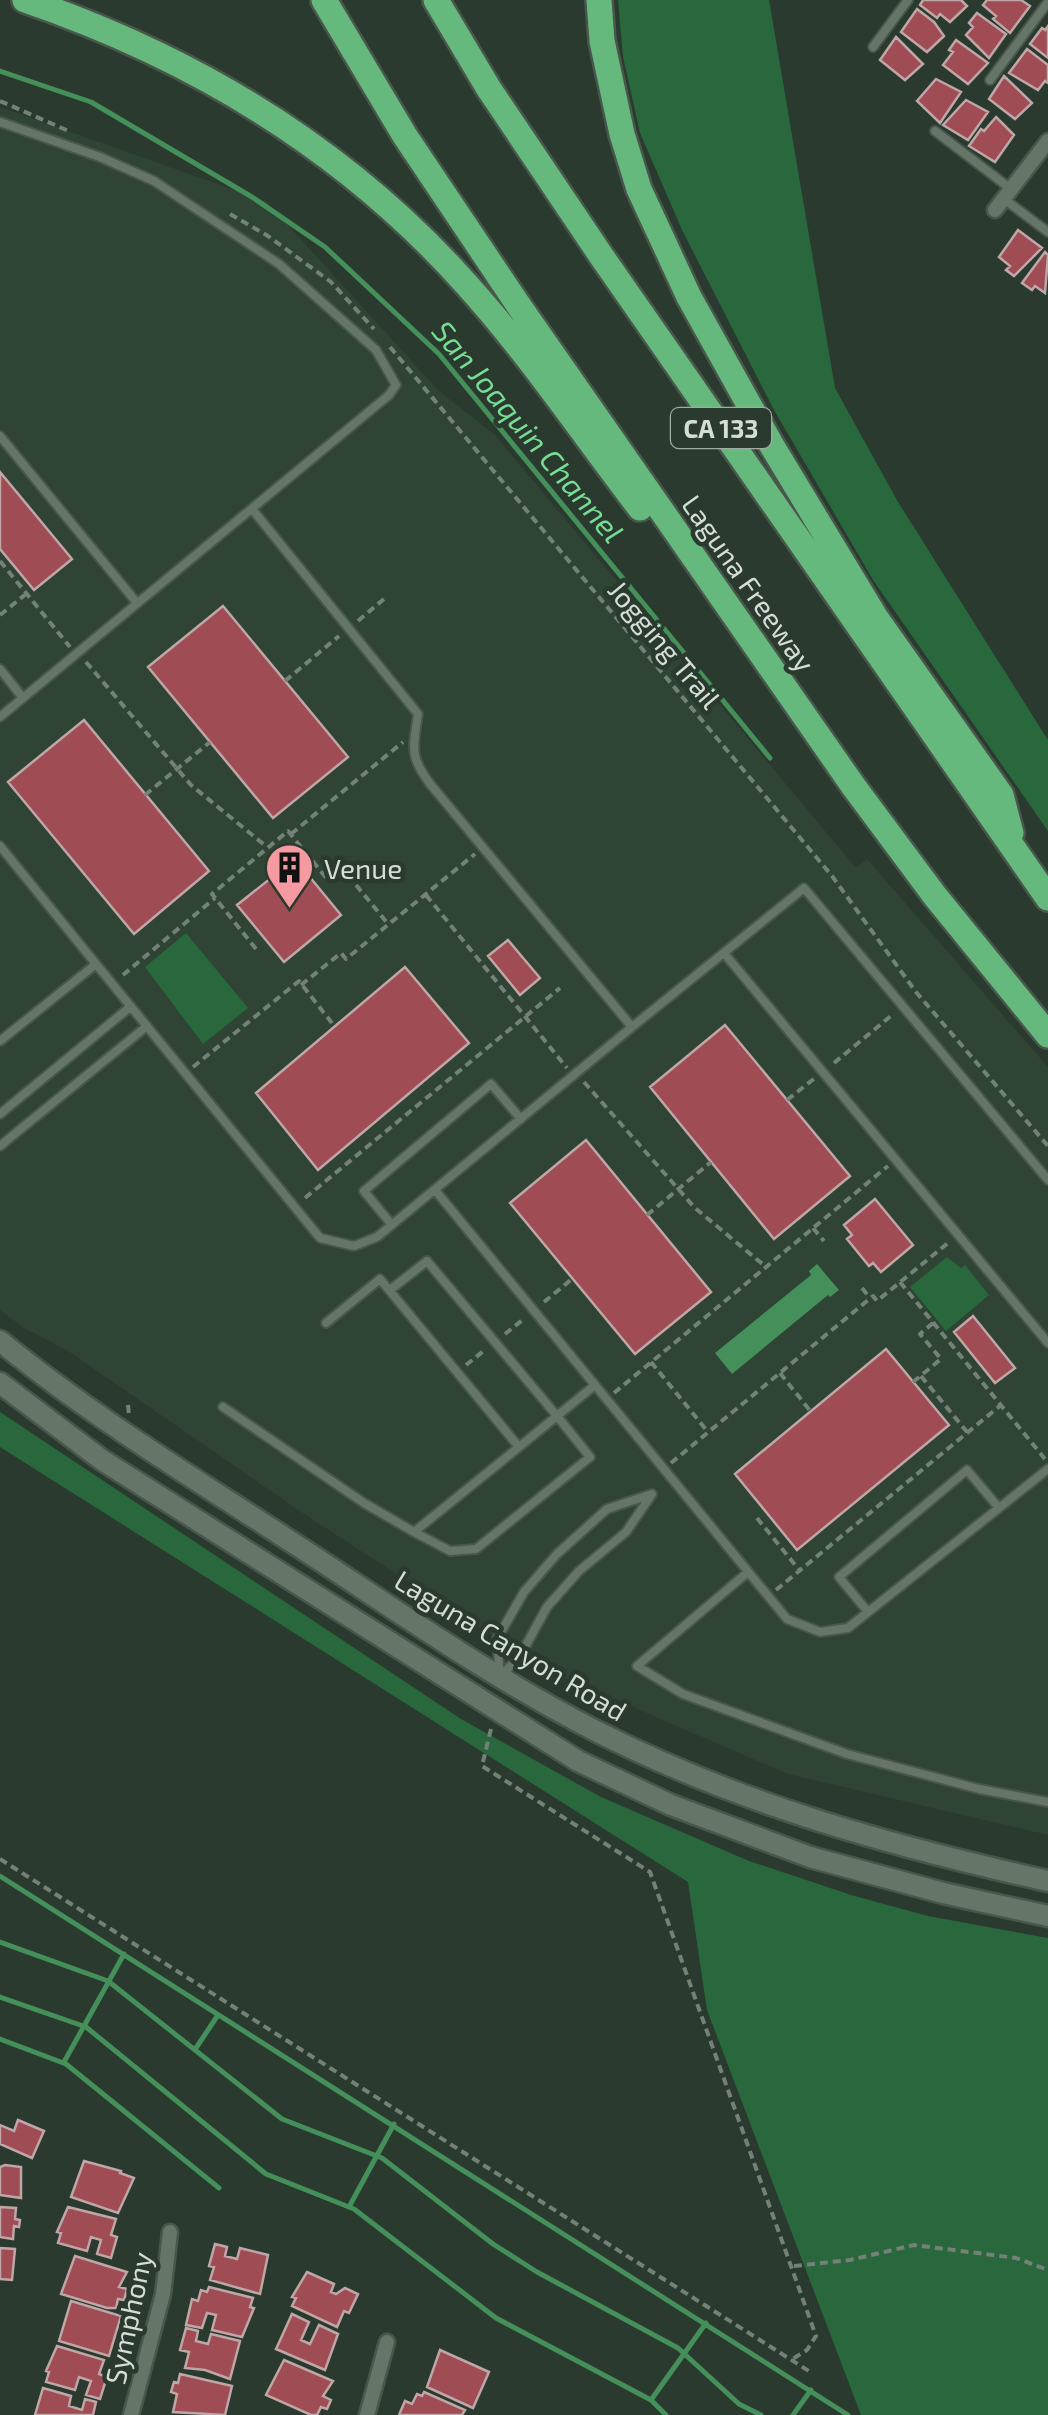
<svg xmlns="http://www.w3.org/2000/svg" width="1048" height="2415" font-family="'Exo 2',sans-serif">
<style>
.built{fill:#2f4434}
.green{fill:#29673d}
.water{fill:#448f5a}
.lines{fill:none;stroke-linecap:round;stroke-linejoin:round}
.stream{stroke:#448f5a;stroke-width:5}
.building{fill:#9f4c54;stroke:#bfa6a7;stroke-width:2.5}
.lane-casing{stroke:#48564c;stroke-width:12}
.street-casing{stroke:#48564c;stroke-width:19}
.secondary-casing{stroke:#48564c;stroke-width:25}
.highway-casing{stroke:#48564c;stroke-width:30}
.path{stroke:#748177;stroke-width:4;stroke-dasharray:8 5;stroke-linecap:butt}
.lane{stroke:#657668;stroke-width:8}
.street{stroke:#657668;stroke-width:14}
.secondary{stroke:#657668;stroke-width:20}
.highway{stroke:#65b97d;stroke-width:25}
.labels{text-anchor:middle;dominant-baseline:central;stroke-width:9;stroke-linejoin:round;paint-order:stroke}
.shield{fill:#2a3a2e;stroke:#a1ada4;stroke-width:2.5}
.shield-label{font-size:25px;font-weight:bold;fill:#d4ded6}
.street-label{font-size:28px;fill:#d4ded6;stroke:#2a3a2e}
.poi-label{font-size:28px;fill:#d4ded6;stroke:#2a3a2e;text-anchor:start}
.water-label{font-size:30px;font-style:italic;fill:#77dd94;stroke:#2a3a2e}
</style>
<rect width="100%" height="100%" fill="#2a3a2e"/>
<!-- built -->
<path class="built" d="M0,107L266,201L438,390L495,435L856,868L867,859L1048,1067V1835L788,1774L540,1667L304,1514L68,1351L24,1328L0,1310Z"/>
<!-- green -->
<path class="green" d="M618,0H769L835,388L898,502L1048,740V831L873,580L774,410L683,232L640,133L623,57Z
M186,933L248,1008L203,1044L145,967Z
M947,1257L961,1268L965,1265L989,1295L946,1331L910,1287Z
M0,1412L461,1719L601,1797L749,1861L851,1895L928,1916L1048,1938V2415H861L707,2010L688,1882L0,1447Z"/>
<!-- water -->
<path class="water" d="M817,1264L839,1290L830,1297L828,1295L732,1374L715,1353L811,1275L809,1271Z"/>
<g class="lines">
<!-- stream -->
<path class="stream" d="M0,71L91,102L252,197L325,247L439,354L770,758
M0,1876L848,2415
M0,1942L108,1981L282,2119L382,2158L493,2244L537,2272L678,2348L739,2404L761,2415
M0,1997L86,2027L266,2174L354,2209L496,2318L651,2400L666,2415
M0,2039L66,2064L219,2188
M196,2048L218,2015
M64,2062L124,1954
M349,2207L394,2124
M651,2400L706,2323
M793,2415L811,2390"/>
</g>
<!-- building -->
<path class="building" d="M923,0H961L967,6L950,22L940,14L937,18L920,5Z
M987,0H1021L1030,6L1010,33L993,19L996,16L983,5Z
M917,9L934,22L944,36L927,52L901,32Z
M977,13L1006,34L989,58L966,35L973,27L969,23Z
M1048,26V58L1030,44L1042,28L1045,30Z
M896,37L923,64L905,80L880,60Z
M956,40L988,63L968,84L943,65L953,52L949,50Z
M1027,49L1048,65V83L1045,81L1038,90L1009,73Z
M1004,76L1032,103L1015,119L989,99Z
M936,79L961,92L940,123L917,101Z
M966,100L988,112L968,140L943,125Z
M996,117L1014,135L995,162L969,146L981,129L984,131Z
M1018,230L1042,248L1014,276L1006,270L1010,266L999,257Z
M1045,252L1048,255L1045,293L1035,286L1032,290L1022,283Z
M0,472L72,559L34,590L0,549Z
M223,606L348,757L273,818L148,667Z
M84,720L209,871L134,934L8,782Z
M295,859L341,915L284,962L237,905Z
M508,940L540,978L520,995L488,956Z
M405,967L469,1043L318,1170L256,1093Z
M725,1025L850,1176L774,1239L650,1087Z
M586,1140L711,1292L635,1354L510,1203Z
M875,1199L913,1245L881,1272L873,1263L869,1266L847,1239L852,1235L844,1225Z
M973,1316L1015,1368L995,1383L954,1332Z
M886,1349L949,1425L797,1550L735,1474Z
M18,2120L44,2131L32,2158L0,2144V2125L14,2131Z
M84,2161L121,2171L120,2173L134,2178L118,2213L71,2197Z
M5,2165L21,2167V2198L0,2195V2167Z
M0,2207L16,2208L15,2219L20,2220L19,2227L14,2226L13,2239L0,2237Z
M68,2207L116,2219L111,2235L117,2237L111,2258L97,2254L101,2240L91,2237L87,2251L58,2243L61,2233L57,2232Z
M215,2244L227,2247L225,2256L237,2259L240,2248L268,2255L260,2294L210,2280L214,2267L209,2266Z
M0,2248L15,2249L12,2280L0,2279Z
M75,2256L127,2272L119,2287L127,2289L124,2300L118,2299L116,2308H107L61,2294Z
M307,2272L334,2284L331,2292L336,2294L345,2288L358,2294L349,2313L344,2311L337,2327L292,2306L296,2298L292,2297Z
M209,2287L253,2298L250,2307L254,2308L242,2337L212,2330L216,2315L207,2313L202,2328L186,2325L192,2299L198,2301L201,2290L207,2292Z
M71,2301L121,2316L109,2356L59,2341Z
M292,2314L309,2322L301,2340L310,2344L319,2325L338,2334L325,2370L276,2349Z
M186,2328L198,2331L196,2341L208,2344L211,2334L240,2341L230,2379L205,2370L185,2368L189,2352L180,2350Z
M57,2346L104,2360L99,2374L107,2377L100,2399L86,2395L91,2381L79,2377L75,2390L46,2382L49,2372L46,2371Z
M440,2350L489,2372L473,2408L427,2387Z
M284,2360L333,2381L323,2396L331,2400L327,2409L321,2407L317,2415H311L266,2395Z
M180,2374L232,2386L225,2415L173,2412L177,2394L171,2392L174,2382L178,2383Z
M43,2388L71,2396L69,2406L82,2410L85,2399L96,2402L93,2415H35Z
M424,2392L465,2410L462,2415H399L405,2401L412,2404L417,2394L422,2396Z"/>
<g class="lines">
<defs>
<path id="lane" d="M873,47L908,0
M990,80L1048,2
M0,122L100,157L154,181L252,246L279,264L376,350L396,385L389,395L0,717
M935,131L1011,189
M1004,199L1048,232
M0,436L137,603
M0,669L23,698
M0,846L96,964L0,1041
M724,953L1048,1343
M96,964L320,1238L354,1246L377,1237L632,1027L431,785C409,756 413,749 418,714L252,509
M632,1027L804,888L1048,1180
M0,1114L130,1007
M0,1146L147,1026
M435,1190L787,1619L820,1632L848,1628L1048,1469
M392,1225L364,1191L491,1084L521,1119
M390,1290L427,1261L557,1416L595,1385
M326,1323L380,1279L519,1447L414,1532L450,1551L476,1549L590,1457L557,1416L519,1447
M223,1407L364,1503L414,1532
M652,1494L626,1532L579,1571L547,1607L520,1656L500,1677L497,1639L524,1592L557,1554L607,1509Z
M748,1572L637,1666L683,1694L847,1754L979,1789L1048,1802
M868,1612L839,1577L967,1470L999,1508"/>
<path id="street" d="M995,210L1048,141
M131,2415L163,2294L170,2232
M367,2415L387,2342"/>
<path id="secondary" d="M0,1341C90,1415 189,1475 287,1539C388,1604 488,1676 596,1731C740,1804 891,1846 1048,1881
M0,1383L102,1460L578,1761L671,1805L810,1857L943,1893L1048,1916"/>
<path id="highway" d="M25,0C194,58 347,150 467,285C530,355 583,434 640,508
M324,0L405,136L519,306L854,787L935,896L1048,1035
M436,0L489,89L602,257L1048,898
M599,0L602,41L622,134L639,189L689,297L772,446L876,618L1001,795L1011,833"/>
</defs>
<!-- lane casing -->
<use href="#lane" class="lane-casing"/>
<!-- street casing -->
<use href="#street" class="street-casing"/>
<!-- secondary casing -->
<use href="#secondary" class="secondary-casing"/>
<!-- highway casing -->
<use href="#highway" class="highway-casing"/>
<!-- path -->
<path class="path" d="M0,101L71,132
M230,214L268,236L331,282L374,329
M390,347L832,876L916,992L1048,1146
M0,561L70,647
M0,615L26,594
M358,621L385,598
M86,662L191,785L267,847
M285,681L339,636
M145,795L210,742
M291,834L403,742
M426,895L567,1068
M256,949L212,894L288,831L328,880L342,868L389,925
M123,975L215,898
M301,985L341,953L346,959L475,854
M834,1063L892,1015
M193,1067L299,981L335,1027
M584,1082L695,1208L766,1267
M787,1100L815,1078
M305,1198L560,988
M647,1215L711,1162
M813,1228L824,1241
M900,1282L1045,1459
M862,1288L870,1298
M544,1302L572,1279
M505,1334L525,1318
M651,1362L708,1432
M466,1365L486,1349
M780,1373L811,1412
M921,1376L967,1432
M913,1382L941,1359L920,1334L933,1323
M614,1393L888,1166
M128,1405L129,1415
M671,1463L873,1296L877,1301L948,1243
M757,1518L800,1571
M776,1590L1001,1405
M491,1729L482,1766L650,1872L816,2336L807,2350L791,2360
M0,1859L812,2373
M794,2266L850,2260L914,2245L1016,2258L1048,2270"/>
<!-- lane -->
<use href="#lane" class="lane"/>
<!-- street -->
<use href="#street" class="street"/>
<!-- secondary -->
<use href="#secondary" class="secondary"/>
<!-- highway -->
<use href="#highway" class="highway"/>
</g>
<!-- icons -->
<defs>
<symbol id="building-pin" viewBox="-11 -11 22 30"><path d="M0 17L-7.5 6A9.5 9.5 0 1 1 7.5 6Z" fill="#f49aa0" stroke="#2a3a2e"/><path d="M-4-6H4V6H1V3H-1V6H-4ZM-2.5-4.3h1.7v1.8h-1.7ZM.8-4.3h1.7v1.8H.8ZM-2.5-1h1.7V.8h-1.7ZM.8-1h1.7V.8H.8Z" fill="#111"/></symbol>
</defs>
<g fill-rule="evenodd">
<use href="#building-pin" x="262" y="840" width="55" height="75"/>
</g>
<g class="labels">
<!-- shield labels -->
<rect class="shield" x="671" y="408" width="100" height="40" rx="8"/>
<g class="shield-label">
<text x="721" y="428">CA 133</text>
</g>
<!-- street labels -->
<g class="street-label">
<text transform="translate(749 583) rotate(55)">Laguna Freeway</text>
<text transform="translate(665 644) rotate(50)">Jogging Trail</text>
<text transform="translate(511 1645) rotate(31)">Laguna Canyon Road</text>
<text transform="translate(128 2318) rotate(-78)">Symphony</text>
</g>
<!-- poi labels -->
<g class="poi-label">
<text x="324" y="868">Venue</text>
</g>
<!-- water labels -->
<g class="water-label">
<text transform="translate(529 431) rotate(50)">San Joaquin Channel</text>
</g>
</g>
</svg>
